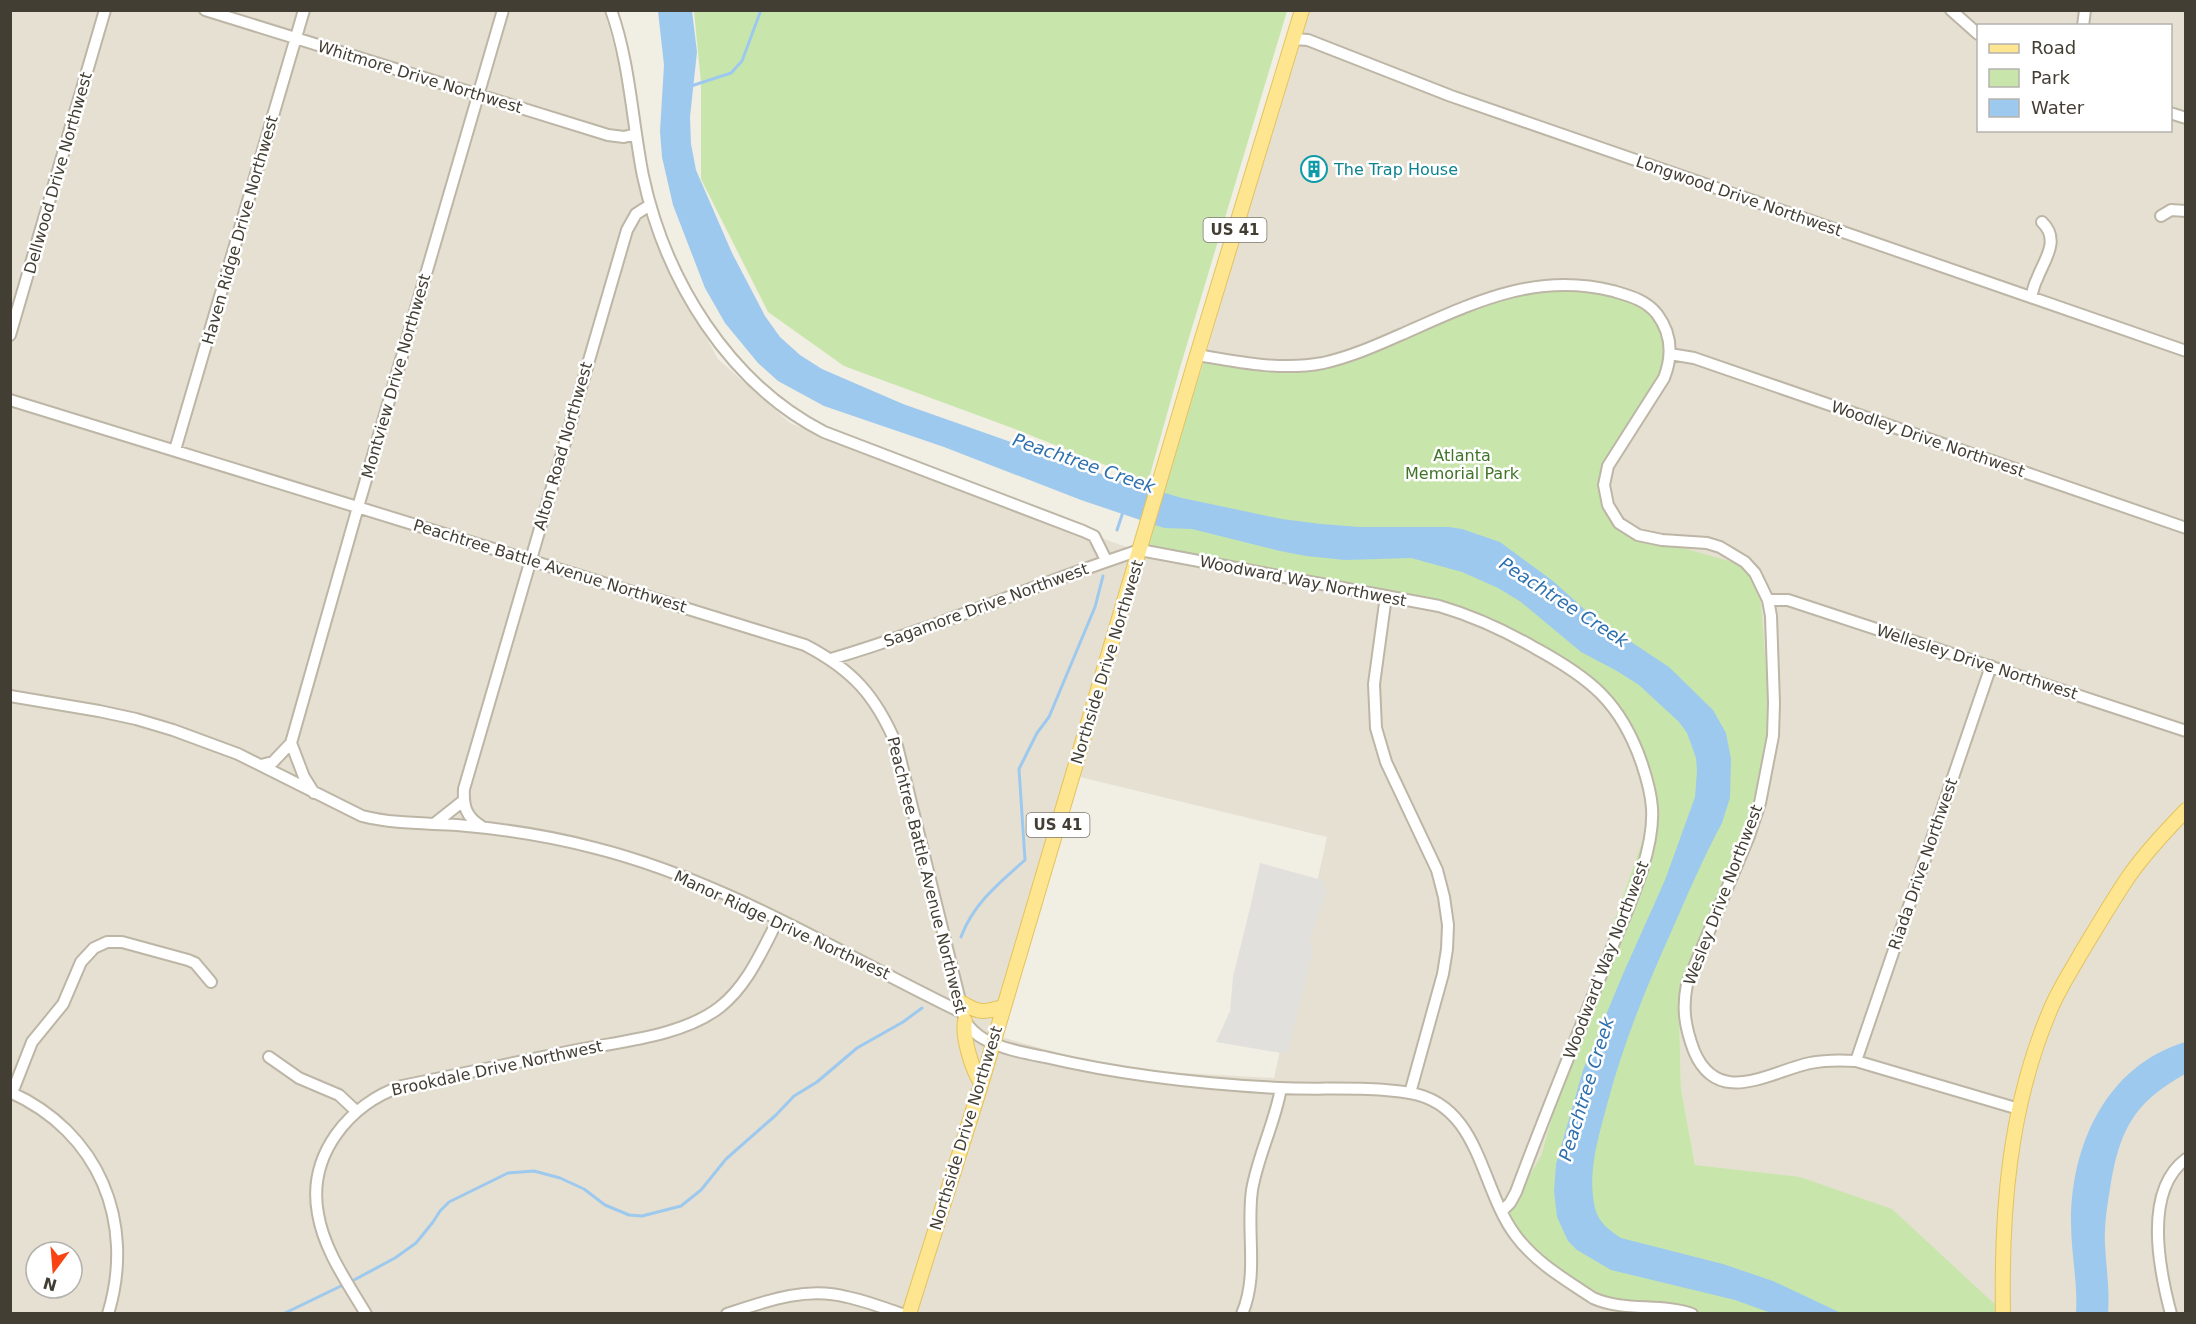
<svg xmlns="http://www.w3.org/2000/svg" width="2196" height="1324" font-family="'DejaVu Sans',sans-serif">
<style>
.residential{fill:#e5e0d1;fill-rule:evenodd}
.green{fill:#c8e6ab}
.parking{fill:#e2e0dc}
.water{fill:#9ec9ef}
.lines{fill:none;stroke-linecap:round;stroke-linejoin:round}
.stream{stroke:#9ec9ef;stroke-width:3}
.minor-casing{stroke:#bdb6a6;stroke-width:14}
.major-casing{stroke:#e3c360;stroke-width:16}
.minor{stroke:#fff;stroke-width:10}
.major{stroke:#fee58f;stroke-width:14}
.labels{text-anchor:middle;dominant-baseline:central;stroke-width:5;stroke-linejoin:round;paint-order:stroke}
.shield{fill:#fff;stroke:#7b7870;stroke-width:1.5}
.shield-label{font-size:15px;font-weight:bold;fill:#433e33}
.street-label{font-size:16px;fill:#433e33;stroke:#fff}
.culture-label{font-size:16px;fill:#0d838f;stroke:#fff;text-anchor:start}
.park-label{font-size:16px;fill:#407427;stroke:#fff}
.water-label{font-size:18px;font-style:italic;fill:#2e70ae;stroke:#fff}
</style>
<rect width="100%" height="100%" fill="#f1eee3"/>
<!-- residential -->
<path class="residential" d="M10,11H604L621,71L632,154L661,254L718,359L790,423L913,471L1135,550L1389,591L1487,617L1547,647L1608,692L1633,726L1658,805L1642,842L1582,1011L1541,1156L1507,1212L1664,1313H11ZM1072,775L1327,837L1274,1078L1113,1069L988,1033ZM36,1252H72V1288H36Z
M1305,11H2185V1313H2001L1695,1165L1681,1089L1679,1009L1728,878L1673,545L1632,540L1605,508L1329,363L1267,369L1204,361ZM1978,26H2170V130H1978Z"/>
<!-- green -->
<path class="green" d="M694,11H1287L1179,371L1148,482L1015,429L844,366L768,312L701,179V83Z
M1591,282L1661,313L1673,353L1604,471L1605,507L1632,539L1673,545L1739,564L1759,581L1768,692L1765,787L1728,878L1679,1009L1681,1089L1695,1165L1800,1177L1892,1209L2001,1310V1313H1664L1625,1305L1535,1262L1507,1212L1541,1156L1582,1011L1642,842L1658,805L1633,726L1608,692L1547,647L1487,617L1389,591L1135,550L1163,499L1166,479L1204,361L1267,369L1329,363L1529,288Z"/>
<!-- parking -->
<path class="parking" d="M1260,863L1322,880L1327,891L1310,939L1313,951L1287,1054L1216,1042L1230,1011L1233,977L1251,904Z"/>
<!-- water -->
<path class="water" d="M658,11H692L697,52L690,117L691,144L696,170L732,253L765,316L780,337L800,355L822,369L903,404L1113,478L1182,498L1282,519L1321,524L1360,527H1449L1462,529L1500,542L1553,581L1592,616L1669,667L1713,710L1726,733L1731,759L1730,798L1722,823C1703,858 1688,894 1672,930C1646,988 1623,1044 1607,1105C1598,1138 1587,1174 1595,1208C1598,1222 1610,1231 1621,1238L1723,1264L1773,1281L1841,1313H1771L1735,1300L1611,1270L1577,1250L1568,1241L1557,1217L1554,1191L1556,1164L1583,1070L1623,974L1665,880L1695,797L1697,771L1696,758L1687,733L1679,722L1639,685L1617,671L1581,652L1521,602L1498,588L1462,572L1411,558L1345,560L1306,556L1280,551L1192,529L1164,528L1081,500L944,447L824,406L778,381L758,363L725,323L705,288L673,205L662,157L660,131L664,65Z
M2185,1042V1074C2133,1103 2119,1131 2110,1189C2107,1207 2104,1225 2105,1244C2106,1267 2110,1290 2108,1313H2076C2078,1283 2071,1253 2071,1222C2071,1145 2106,1066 2185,1042Z"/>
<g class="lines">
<!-- stream -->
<path class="stream" d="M688,87L731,73L742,61L761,10
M1117,530L1123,512
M961,937C973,904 999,883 1025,860L1019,769L1037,733L1049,717L1095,607L1103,576
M354,1280L395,1258L416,1243L433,1222L440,1211L449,1202L508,1173L534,1171L560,1178L584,1189L605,1205L629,1215L642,1216L681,1206L701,1190L726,1159L776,1115L794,1096L817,1082L857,1048L903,1022L922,1008
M283,1314L341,1286"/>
<defs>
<path id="minor" d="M205,10L608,135L624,137L636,134
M611,10C630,63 632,121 643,176C665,279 728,383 824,432L1083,531L1094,536L1106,560
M1951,10L1978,34
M2083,26L2085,10
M1293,39L1308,40L1451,96L2186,351
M2170,113L2186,118
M2161,216L2171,210L2186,211
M2031,297C2033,291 2034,284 2037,279C2044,260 2061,240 2042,222
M10,335L105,10
M1670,354L1694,358L2186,528
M1197,355C1238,362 1281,371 1323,363C1350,357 1375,346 1400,335C1471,304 1534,271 1613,291C1630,296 1646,300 1657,314C1672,334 1673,355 1664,378L1608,466L1604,485L1608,505L1619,523L1638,535L1662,540L1707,543L1720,547L1745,562L1755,573L1768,600L1771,616L1774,703L1773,736L1760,803L1749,836L1687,984C1682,1009 1685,1027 1694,1051C1718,1108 1769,1072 1810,1063C1825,1060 1841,1060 1856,1061L2019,1109
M10,400L805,645C853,670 876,696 897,746L965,1021C970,1029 975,1034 984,1039C1002,1049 1025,1053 1045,1057C1121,1075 1201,1084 1279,1088C1322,1090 1367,1086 1410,1093C1481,1105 1480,1189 1516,1236C1536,1263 1566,1280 1593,1298C1624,1312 1660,1303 1692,1314
M175,450L304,10
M1386,596L1374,684L1376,728L1386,762L1437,870L1444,897L1448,925L1447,949L1443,974L1410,1093
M1768,600H1788L2186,731
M831,659C936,628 1036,584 1140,550L1439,606C1473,616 1504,630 1535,648C1590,678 1621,702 1642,764C1647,779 1651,793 1652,808C1655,855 1624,916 1607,960C1577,1037 1545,1114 1516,1192L1510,1203L1502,1211
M10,696L99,711L136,719L173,730L238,754L362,816C394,824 425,823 457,825C504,829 550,836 595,848C726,881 842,955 963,1013
M291,743L304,777L314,793
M261,765L273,762L291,743L358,507L503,10
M434,824L463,801
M481,826C466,817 463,806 464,789L627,230L636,214L650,205
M269,1057L299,1078L339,1095L356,1111
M1856,1061L1991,666
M10,1092C99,1132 136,1222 108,1314
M12,1093L32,1042L63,1004L81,962L94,948L107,942H122L188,960L195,963L211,982
M366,1314C347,1282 324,1250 318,1214C307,1155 349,1104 402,1086C460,1074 519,1062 577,1050C622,1041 683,1036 720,1007C748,985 762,950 778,920
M727,1314C766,1301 806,1286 847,1297C866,1301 884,1308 902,1314
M1242,1314C1259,1274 1246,1232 1252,1190C1258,1155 1275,1123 1281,1088
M2171,1314C2159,1269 2143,1191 2186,1159"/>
<path id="major" d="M960,1002C979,1013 983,1013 1003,1007
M965,1021C962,1037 972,1069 981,1083
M909,1314L980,1088L1197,355L1302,10
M2003,1314C2001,1212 2009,1108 2049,1013C2057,992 2070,973 2081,953C2097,927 2112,901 2129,876C2146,852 2166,831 2186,810"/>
</defs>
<!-- minor casing -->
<use href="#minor" class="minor-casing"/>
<!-- major casing -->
<use href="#major" class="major-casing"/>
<!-- minor -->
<use href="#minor" class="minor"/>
<!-- major -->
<use href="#major" class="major"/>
</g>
<!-- icons -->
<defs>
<symbol id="building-ring" viewBox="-11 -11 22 22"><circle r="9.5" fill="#fff" stroke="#0f9aa8" stroke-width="1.5"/><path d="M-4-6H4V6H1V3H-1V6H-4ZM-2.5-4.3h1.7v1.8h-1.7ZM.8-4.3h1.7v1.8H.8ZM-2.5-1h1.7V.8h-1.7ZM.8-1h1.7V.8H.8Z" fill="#0f9aa8"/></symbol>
</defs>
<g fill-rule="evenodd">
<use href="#building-ring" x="1299" y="154" width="30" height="30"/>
</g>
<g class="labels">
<!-- shield labels -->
<g class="shield">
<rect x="1203.5" y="218" width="63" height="24" rx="4.5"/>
<rect x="1026.5" y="813" width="63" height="24" rx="4.5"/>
</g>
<g class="shield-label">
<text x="1235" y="230">US 41</text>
<text x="1058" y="825">US 41</text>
</g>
<!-- street labels -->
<g class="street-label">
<text transform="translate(420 77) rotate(17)">Whitmore Drive Northwest</text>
<text transform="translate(58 173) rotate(-74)">Dellwood Drive Northwest</text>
<text transform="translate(1739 196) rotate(19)">Longwood Drive Northwest</text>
<text transform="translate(240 230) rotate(-74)">Haven Ridge Drive Northwest</text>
<text transform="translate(396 376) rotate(-74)">Montview Drive Northwest</text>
<text transform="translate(1928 439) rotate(19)">Woodley Drive Northwest</text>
<text transform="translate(563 446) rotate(-74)">Alton Road Northwest</text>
<text transform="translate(550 566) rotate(17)">Peachtree Battle Avenue Northwest</text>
<text transform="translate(1303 581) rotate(11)">Woodward Way Northwest</text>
<text transform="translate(986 605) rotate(-20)">Sagamore Drive Northwest</text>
<text transform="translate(1107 662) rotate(-73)">Northside Drive Northwest</text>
<text transform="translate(1977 662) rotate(18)">Wellesley Drive Northwest</text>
<text transform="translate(1923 864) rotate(-71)">Riada Drive Northwest</text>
<text transform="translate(927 875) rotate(76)">Peachtree Battle Avenue Northwest</text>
<text transform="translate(1723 895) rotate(-69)">Wesley Drive Northwest</text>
<text transform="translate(782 925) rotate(25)">Manor Ridge Drive Northwest</text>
<text transform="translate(1606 960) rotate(-69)">Woodward Way Northwest</text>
<text transform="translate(497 1068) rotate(-12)">Brookdale Drive Northwest</text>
<text transform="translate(966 1128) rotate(-73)">Northside Drive Northwest</text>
</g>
<!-- culture labels -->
<g class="culture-label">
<text x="1334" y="169">The Trap House</text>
</g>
<!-- park labels -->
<g class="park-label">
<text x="1462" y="455">Atlanta<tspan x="1462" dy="18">Memorial Park</tspan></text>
</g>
<!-- water labels -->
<g class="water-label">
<text transform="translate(1084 463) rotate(19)">Peachtree Creek</text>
<text transform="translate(1564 602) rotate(33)">Peachtree Creek</text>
<text transform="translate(1586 1089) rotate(-73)">Peachtree Creek</text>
</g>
</g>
<!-- border -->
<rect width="2196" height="1324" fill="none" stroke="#433e33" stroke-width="24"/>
<!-- legend -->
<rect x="1977" y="24" width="195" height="108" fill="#ffffff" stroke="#b4b2ad" stroke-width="1.5"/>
<rect x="1989" y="44" width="30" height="9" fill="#fee58f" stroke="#b4b2ad" stroke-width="1.5"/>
<text x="2031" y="54" font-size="18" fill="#433e33">Road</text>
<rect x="1989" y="69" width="30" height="18" fill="#c8e6ab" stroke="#b4b2ad" stroke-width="1.5"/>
<text x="2031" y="84" font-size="18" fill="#433e33">Park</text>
<rect x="1989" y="99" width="30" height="18" fill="#9ec9ef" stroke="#b4b2ad" stroke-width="1.5"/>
<text x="2031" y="114" font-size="18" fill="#433e33">Water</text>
<!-- north arrow -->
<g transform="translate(54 1270) rotate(196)"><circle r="28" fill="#ffffff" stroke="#b4b2ad" stroke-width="1.5"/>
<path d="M0-4.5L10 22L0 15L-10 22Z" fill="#fa4312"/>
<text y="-9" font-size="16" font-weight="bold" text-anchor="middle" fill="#433e33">N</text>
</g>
</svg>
